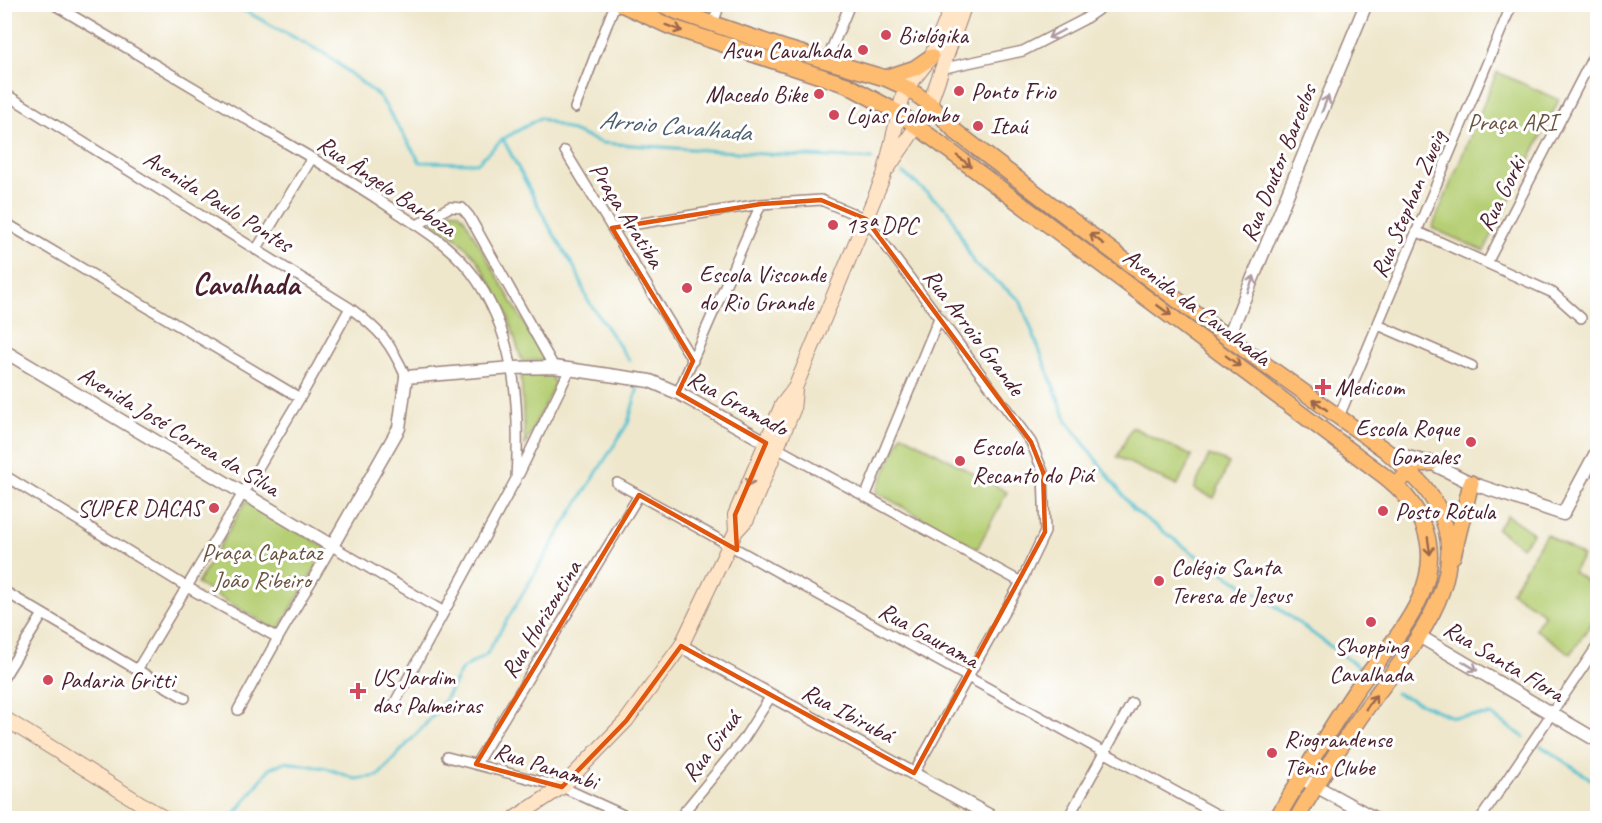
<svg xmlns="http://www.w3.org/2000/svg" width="1602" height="823" font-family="Caveat,sans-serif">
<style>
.green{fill:#b6cf74;stroke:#807750;stroke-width:1.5}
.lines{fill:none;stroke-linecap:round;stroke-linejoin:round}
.stream{stroke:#55c1d0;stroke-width:3}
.minor-casing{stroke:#9c837c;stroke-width:12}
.tertiary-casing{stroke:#9c837c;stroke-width:15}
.secondary-casing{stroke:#9c837c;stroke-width:16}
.primary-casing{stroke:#9c837c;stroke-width:18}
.minor{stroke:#fff;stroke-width:9}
.tertiary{stroke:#fff;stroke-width:12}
.secondary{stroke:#ffe4c6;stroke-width:14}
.primary{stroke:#febc70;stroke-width:15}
.oneway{stroke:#9b664a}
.oneway2{stroke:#ae9aa0}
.oneway3{stroke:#a48278}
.marked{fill:none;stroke:#e0560e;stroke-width:4.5;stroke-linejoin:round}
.poi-dot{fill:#d1495b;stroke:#fff;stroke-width:2}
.labels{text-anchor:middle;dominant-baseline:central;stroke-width:6;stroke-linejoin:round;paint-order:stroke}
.poi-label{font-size:24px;fill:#4a1f2b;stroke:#fff;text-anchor:start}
.park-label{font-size:24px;fill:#6a5441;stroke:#fff}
.street-label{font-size:24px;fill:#4a1f2b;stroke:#fff}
.water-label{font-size:26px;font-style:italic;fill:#4e606d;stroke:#fff}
.district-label{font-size:30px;font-weight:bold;fill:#4a1f2b;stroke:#fff}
</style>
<rect width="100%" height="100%" fill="#fff"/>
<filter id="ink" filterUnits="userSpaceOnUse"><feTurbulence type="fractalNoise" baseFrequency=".0167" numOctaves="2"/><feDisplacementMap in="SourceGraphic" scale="12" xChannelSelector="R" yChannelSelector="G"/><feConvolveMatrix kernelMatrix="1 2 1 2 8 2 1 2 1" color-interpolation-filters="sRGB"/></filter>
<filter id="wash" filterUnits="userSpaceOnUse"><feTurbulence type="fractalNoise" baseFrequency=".008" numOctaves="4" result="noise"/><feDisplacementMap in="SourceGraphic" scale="24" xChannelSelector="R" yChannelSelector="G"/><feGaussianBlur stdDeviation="1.35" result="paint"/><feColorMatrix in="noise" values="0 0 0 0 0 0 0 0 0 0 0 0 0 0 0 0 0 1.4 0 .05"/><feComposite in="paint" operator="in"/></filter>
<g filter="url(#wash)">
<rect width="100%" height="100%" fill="#efe7cc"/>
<!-- green -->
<path class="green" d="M1497,72L1559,100L1484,251L1432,228Z
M448,211L458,212L464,218L545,360L522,361L505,307L476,258L457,238L431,222Z
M550,374L555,384L525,445L521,375Z
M1132,427L1192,456L1177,486L1117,457Z
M902,434L1007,492L977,549L876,492Z
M1209,455L1229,463L1214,498L1194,489Z
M246,501L327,548L278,631L197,584Z
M1507,515L1533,533L1522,547L1497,529Z
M1546,534L1583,556L1573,572L1597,588V614L1571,654L1535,629L1545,614L1511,592Z"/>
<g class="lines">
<!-- stream -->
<path class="stream" d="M232,4L327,55L380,97L420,162L477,163L503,139L540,118L602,143L764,154L872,159
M503,139L550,228L577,272L587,299L629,360
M903,173L949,211L974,264L1020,300L1067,421L1134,510L1201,559L1263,597L1360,668
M1396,693L1452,717L1491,715L1524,737
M1541,746L1598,784
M232,818L269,769L284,762L326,768L356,779L378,776L441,707L462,669L486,655L565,523L628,423L638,387"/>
</g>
</g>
<g filter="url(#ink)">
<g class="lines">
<defs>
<path id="minor" d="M53,4C132,51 210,97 288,144C326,166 363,189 400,214C429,233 459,252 478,282C517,342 520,411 516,479L392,708
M4,5L5,4
M713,24L718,9V4
M827,60L850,4
M940,69L1023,51L1083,20L1106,4
M4,93L350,308C381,331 390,342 406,377
M575,108L615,4
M565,151L693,361
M4,222L300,398
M417,225L450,207L462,208L469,216L554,367
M612,228L761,204L821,200L866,219L1031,442L1043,472L1045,532L1021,582L914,773
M1418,232L1553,293L1581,318
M256,250L312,158
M1487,263L1598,47
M1378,325L1472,366
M678,393L761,204
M1338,419L1512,4
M777,448L1021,582
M519,474L570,369
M4,475L187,587L278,638
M617,483L1223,818
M865,497L939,318
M4,591L185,698
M137,670L300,398L350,308
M4,677L43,614
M238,710L278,638L332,546L444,612
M447,757L562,787L630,818
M476,764L639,495
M679,818L743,740L771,696
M1068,818L1132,703
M1481,818L1598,645"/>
<path id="tertiary" d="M1228,338L1366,4
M4,351L332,546L399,428L406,377L512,368L554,367L650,381L678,393L773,446
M1385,451L1431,463L1471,483L1563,514L1598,449
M1419,636L1598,741
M681,646L994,818
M1301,778L1374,818"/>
<path id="secondary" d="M888,168L927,111L965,4
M736,531L735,515L782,405L795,388L884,175L903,96L907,88L931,57L953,4
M4,718L164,818
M515,818L562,787L626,721L681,646L736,531L747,519L793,410L795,390"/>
<path id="primary" d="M621,4L671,27L847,85L899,113L1383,475C1401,489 1414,503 1423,524C1450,589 1388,644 1354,693C1326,734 1302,776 1277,818
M661,4L678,12L787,49L885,78L907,88L930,104L956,132L1091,235L1228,338L1385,450C1399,462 1413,474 1425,488C1487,566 1414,643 1368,706C1342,742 1319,780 1297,818
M885,78L915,68L931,57
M1403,478L1417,464L1431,463
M1453,556L1471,483"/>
</defs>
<!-- minor casing -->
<use href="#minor" class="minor-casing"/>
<!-- tertiary casing -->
<use href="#tertiary" class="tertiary-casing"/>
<!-- secondary casing -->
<use href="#secondary" class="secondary-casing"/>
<!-- primary casing -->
<use href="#primary" class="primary-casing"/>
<!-- minor -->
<use href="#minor" class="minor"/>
<!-- tertiary -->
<use href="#tertiary" class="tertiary"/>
<!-- secondary -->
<use href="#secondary" class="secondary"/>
<!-- primary -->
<use href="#primary" class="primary"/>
</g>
<!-- one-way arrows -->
<defs><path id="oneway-shaft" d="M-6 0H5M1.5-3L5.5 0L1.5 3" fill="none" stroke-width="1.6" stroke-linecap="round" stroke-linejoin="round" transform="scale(1.5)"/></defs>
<g class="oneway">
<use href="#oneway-shaft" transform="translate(674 28) rotate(20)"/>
<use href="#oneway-shaft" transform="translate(964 161) rotate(37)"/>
<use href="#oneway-shaft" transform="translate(1097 239) rotate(-143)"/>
<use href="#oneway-shaft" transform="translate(1164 310) rotate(36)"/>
<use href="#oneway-shaft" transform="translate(1233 361) rotate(37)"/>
<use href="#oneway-shaft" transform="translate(1320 405) rotate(-144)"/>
<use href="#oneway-shaft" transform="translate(1429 546) rotate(82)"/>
<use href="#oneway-shaft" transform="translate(1371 702) rotate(-54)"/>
</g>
<g class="oneway2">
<use href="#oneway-shaft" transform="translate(1056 34) rotate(152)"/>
<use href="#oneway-shaft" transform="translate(1325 104) rotate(-68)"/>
<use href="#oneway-shaft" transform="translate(1251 284) rotate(-68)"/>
<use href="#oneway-shaft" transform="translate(1470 666) rotate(31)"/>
</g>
<use class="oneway3" href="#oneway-shaft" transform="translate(751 478) rotate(114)"/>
</g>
<!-- marked area -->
<path class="marked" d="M821,200L866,219L1031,442L1043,472L1045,532L914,773L681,646L626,721L562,787L476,764L639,495L737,550L735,515L766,443L678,393L693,361L612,228L761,204Z"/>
<!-- markers -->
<g class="poi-dot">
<circle cx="886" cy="35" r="6"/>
<circle cx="863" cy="50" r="6"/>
<circle cx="959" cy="91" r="6"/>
<circle cx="819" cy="94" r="6"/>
<circle cx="834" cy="115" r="6"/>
<circle cx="978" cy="126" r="6"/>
<circle cx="833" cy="225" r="6"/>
<circle cx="687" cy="288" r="6"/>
<path d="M1320 378h6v6h6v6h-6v6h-6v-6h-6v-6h6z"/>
<circle cx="1471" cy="442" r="6"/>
<circle cx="960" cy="461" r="6"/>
<circle cx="214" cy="508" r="6"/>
<circle cx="1383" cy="511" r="6"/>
<circle cx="1159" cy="581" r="6"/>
<circle cx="1371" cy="622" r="6"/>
<circle cx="48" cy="680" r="6"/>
<path d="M355 682h6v6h6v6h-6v6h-6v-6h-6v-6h6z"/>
<circle cx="1272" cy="753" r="6"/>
</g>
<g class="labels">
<!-- poi labels -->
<g class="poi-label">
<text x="898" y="35">Biológika</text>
<text x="851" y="50" text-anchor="end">Asun Cavalhada</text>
<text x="971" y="91">Ponto Frio</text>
<text x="807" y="94" text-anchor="end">Macedo Bike</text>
<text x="846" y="115">Lojas Colombo</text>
<text x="990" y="126">Itaú</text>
<text x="845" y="225">13ª DPC</text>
<text x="699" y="274">Escola Visconde<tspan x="699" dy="28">do Rio Grande</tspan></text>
<text x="1335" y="387">Medicom</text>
<text x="1459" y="428" text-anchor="end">Escola Roque<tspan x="1459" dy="28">Gonzales</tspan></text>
<text x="972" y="447">Escola<tspan x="972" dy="28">Recanto do Piá</tspan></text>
<text x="202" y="508" text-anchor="end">SUPER DACAS</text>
<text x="1395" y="511">Posto Rótula</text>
<text x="1171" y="567">Colégio Santa<tspan x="1171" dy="28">Teresa de Jesus</tspan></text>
<text x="1371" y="646" text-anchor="middle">Shopping<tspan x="1371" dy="28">Cavalhada</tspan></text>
<text x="372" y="677">US Jardim<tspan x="372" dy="28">das Palmeiras</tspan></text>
<text x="60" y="680">Padaria Gritti</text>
<text x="1284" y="739">Riograndense<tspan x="1284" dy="28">Tênis Clube</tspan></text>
</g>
<!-- park labels -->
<g class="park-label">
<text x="1512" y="122">Praça ARI</text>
<text x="262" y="552">Praça Capataz<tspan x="262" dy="28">João Ribeiro</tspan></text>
</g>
<!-- street labels -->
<g class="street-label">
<text transform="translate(1278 163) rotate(-68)">Rua Doutor Barcelos</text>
<text transform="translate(387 186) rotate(34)">Rua Ângelo Barboza</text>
<text transform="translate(1501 194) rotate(-63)">Rua Gorki</text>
<text transform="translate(218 201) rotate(32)">Avenida Paulo Pontes</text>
<text transform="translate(1408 204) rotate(-67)">Rua Stephan Zweig</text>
<text transform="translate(627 215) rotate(58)">Praça Aratiba</text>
<text transform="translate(1197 307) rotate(37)">Avenida da Cavalhada</text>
<text transform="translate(974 332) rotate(53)">Rua Arroio Grande</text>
<text transform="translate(738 403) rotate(29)">Rua Gramado</text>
<text transform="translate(179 431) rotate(31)">Avenida José Correa da Silva</text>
<text transform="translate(541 619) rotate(-59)">Rua Horizontina</text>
<text transform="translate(929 635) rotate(29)">Rua Gaurama</text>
<text transform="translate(1504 661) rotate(31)">Rua Santa Flora</text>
<text transform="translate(848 713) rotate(28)">Rua Ibirubá</text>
<text transform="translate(711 746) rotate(-53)">Rua Giruá</text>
<text transform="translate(546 766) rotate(18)">Rua Panambi</text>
</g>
<!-- water labels -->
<g class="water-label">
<text transform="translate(675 126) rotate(5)">Arroio Cavalhada</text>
</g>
<!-- district labels -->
<g class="district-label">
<text x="246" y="284">Cavalhada</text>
</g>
</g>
<!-- margin -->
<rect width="1602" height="823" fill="none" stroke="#fff" stroke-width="24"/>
</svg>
